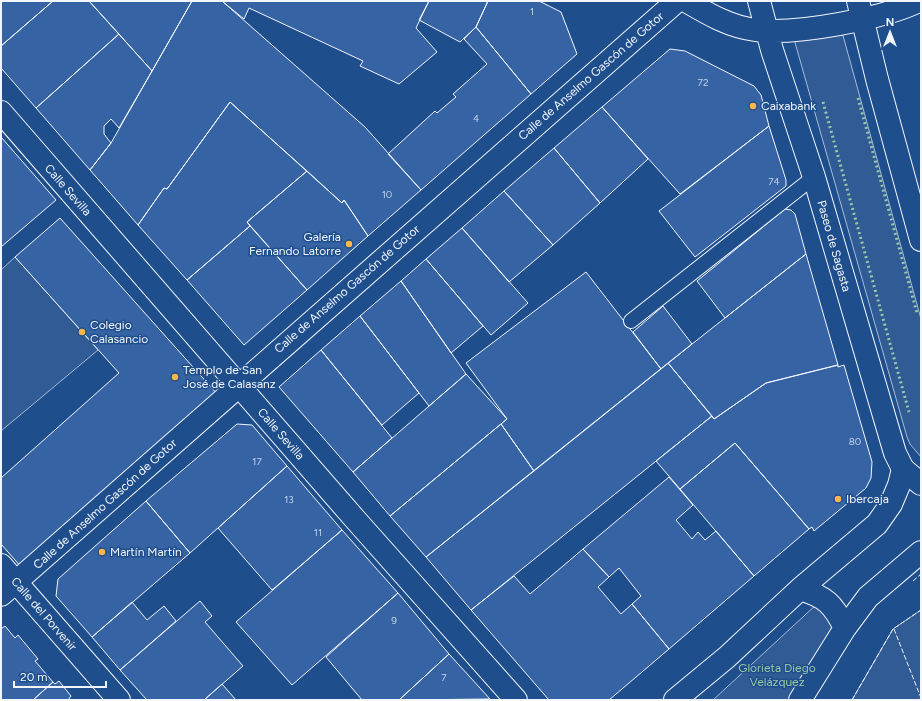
<svg xmlns="http://www.w3.org/2000/svg" width="922" height="701" font-family="Figtree,sans-serif">
<style>
.built{fill:#305b95;stroke:#a8bbd7}
.building{fill:#3563a3;stroke:#f2f6ff}
.lines{fill:none;stroke-linecap:round;stroke-linejoin:round}
.lane-casing{stroke:#f2f6ff;stroke-width:16}
.street-casing{stroke:#f2f6ff;stroke-width:24}
.secondary-casing{stroke:#f2f6ff;stroke-width:24}
.primary-casing{stroke:#f2f6ff;stroke-width:24}
.lane{stroke:#1f4e8c;stroke-width:14}
.street{stroke:#1f4e8c;stroke-width:22}
.secondary{stroke:#1f4e8c;stroke-width:22}
.primary{stroke:#1f4e8c;stroke-width:22}
.hedge{stroke:#97c8a6;stroke-width:3;stroke-dasharray:2 3;stroke-linecap:butt}
.fence{stroke:#f2f6ff;stroke-width:1;stroke-dasharray:5 2;stroke-linecap:butt}
.poi-dot{fill:#ffb74d;stroke:#1f4e8c;stroke-width:1.5}
.labels{text-anchor:middle;dominant-baseline:central;stroke-width:3;stroke-linejoin:round;paint-order:stroke}
.number-label{font-size:10px;fill:#c3d1e8}
.street-label{font-size:12px;fill:#f2f6ff;stroke:#1f4e8c}
.poi-label{font-size:12px;fill:#f2f6ff;stroke:#1f4e8c;text-anchor:start}
.park-label{font-size:12px;fill:#97c8a6;stroke:#1f4e8c}
</style>
<rect width="100%" height="100%" fill="#1f4e8c"/>
<!-- built -->
<path class="built" d="M839,21L921,319V457L910,444L907,437L790,25Z
M15,257L98,350L1,431V270Z
M818,603L836,630L791,700H713Z
M921,610V700H852L893,629Z"/>
<!-- building -->
<path class="building" d="M1,1H53L1,46Z
M53,1H89L119,34L36,108L1,68V46Z
M89,1H192L152,71Z
M192,1H222L365,127L421,190L368,236L344,200L342,203L230,102L167,189L164,188L138,225L90,170L111,143Z
M222,1H429L416,28L437,52L399,84L360,66L363,61L249,8L244,19Z
M429,1H488L476,27L460,42L419,20Z
M488,1H539L561,12L577,54L531,94L476,27Z
M476,27L531,94L421,190L388,154L435,111L437,113L456,97L453,94L487,64L464,39Z
M119,34L152,71L119,128L111,119L104,126V134L111,143L90,170L36,108Z
M670,49L685,51L754,86L761,95L769,126L680,194L602,107Z
M230,102L307,171L247,222L250,226L187,280L138,225L164,188L167,189Z
M602,107L648,159L600,203L554,148Z
M769,126L786,180V186L695,257L659,211Z
M1,137L56,200L1,247Z
M554,148L600,203L553,245L504,191Z
M307,171L342,203L344,200L368,236L307,290L247,222Z
M504,191L553,245L509,282L462,228Z
M785,209L791,210L795,214L806,254L725,318L697,281Z
M60,218L218,395L22,568L1,544V478L119,373L15,257Z
M250,226L307,290L244,345L187,280Z
M462,228L528,303L491,335L426,259Z
M806,254L838,365L766,383L714,419L668,363Z
M426,259L483,326L451,353L401,281Z
M586,272L661,369L534,471L501,424L507,419L466,363Z
M401,281L466,374L429,406L360,316Z
M663,306L692,344L661,369L633,332Z
M360,316L419,393L382,425L321,350Z
M321,350L392,438L353,472L279,387Z
M668,363L712,416L471,610L426,557Z
M838,365V367L844,365L872,462L871,478L866,488L814,531L812,527L809,529L735,443L680,489L656,461L712,416L714,419L766,383Z
M466,374L507,419L390,516L353,472Z
M237,424L252,425L287,466L190,553L146,501Z
M501,424L534,471L426,557L390,516Z
M735,443L809,529L754,576L680,489Z
M287,466L342,530L272,590L218,528Z
M669,477L693,505L676,520L692,539L698,532L705,540L716,531L754,576L669,649L632,604L641,596L619,568L609,577L583,549Z
M146,501L190,553L92,637L56,596L58,579Z
M342,530L398,593L292,685L236,622Z
M583,549L609,577L598,587L621,614L632,604L669,649L609,700H549L471,610L514,576L530,594Z
M398,593L449,654L399,700H362L326,657Z
M200,601L212,616L205,622L243,666L204,700H147L120,670Z
M132,602L147,620L164,606L176,621L120,670L92,637Z
M5,626L15,638L18,635L38,659L35,661L53,682L33,700H1V629Z
M449,654L490,699L399,700Z
M59,681L71,696L68,700H33L53,682L55,684Z
M222,684L236,700H204Z"/>
<g class="lines">
<defs>
<path id="lane" d="M631,321L814,177"/>
<path id="street" d="M1,112L354,518L516,700
M1,565L119,700
M800,589C826,597 833,604 845,628
M675,700L727,657L800,589L877,524L891,504L899,485L903,469
M800,700L845,628L868,597L921,552"/>
<path id="secondary" d="M1,595L677,1"/>
<path id="primary" d="M686,1C708,14 730,27 756,30C796,35 882,19 919,1
M759,1L772,50L814,177L895,453L903,469L921,484
M858,1L877,79L921,240"/>
</defs>
<!-- lane casing -->
<use href="#lane" class="lane-casing"/>
<!-- street casing -->
<use href="#street" class="street-casing"/>
<!-- secondary casing -->
<use href="#secondary" class="secondary-casing"/>
<!-- primary casing -->
<use href="#primary" class="primary-casing"/>
<!-- lane -->
<use href="#lane" class="lane"/>
<!-- street -->
<use href="#street" class="street"/>
<!-- secondary -->
<use href="#secondary" class="secondary"/>
<!-- primary -->
<use href="#primary" class="primary"/>
<!-- hedge -->
<path class="hedge" d="M858,98L917,313
M823,102L909,412"/>
<!-- fence -->
<path class="fence" d="M913,581L921,574
M894,629L921,698
M852,700L893,629L921,610"/>
</g>
<!-- markers -->
<g class="poi-dot">
<circle cx="753" cy="106" r="4"/>
<circle cx="349" cy="244" r="4"/>
<circle cx="82" cy="332" r="4"/>
<circle cx="175" cy="377" r="4"/>
<circle cx="838" cy="499" r="4"/>
<circle cx="102" cy="552" r="4"/>
</g>
<g class="labels">
<!-- number labels -->
<g class="number-label">
<text x="532" y="11">1</text>
<text x="703" y="82">72</text>
<text x="476" y="118">4</text>
<text x="774" y="181">74</text>
<text x="387" y="194">10</text>
<text x="855" y="441">80</text>
<text x="257" y="461">17</text>
<text x="289" y="499">13</text>
<text x="318" y="532">11</text>
<text x="394" y="620">9</text>
<text x="444" y="677">7</text>
</g>
<!-- street labels -->
<g class="street-label">
<text transform="translate(591 76) rotate(-41)">Calle de Anselmo Gascón de Gotor</text>
<text transform="translate(68 190) rotate(49)">Calle Sevilla</text>
<text transform="translate(834 246) rotate(74)">Paseo de Sagasta</text>
<text transform="translate(347 289) rotate(-41)">Calle de Anselmo Gascón de Gotor</text>
<text transform="translate(281 434) rotate(49)">Calle Sevilla</text>
<text transform="translate(105 504) rotate(-42)">Calle de Anselmo Gascón de Gotor</text>
<text transform="translate(44 614) rotate(49)">Calle del Porvenir</text>
</g>
<!-- poi labels -->
<g class="poi-label">
<text x="761" y="106">Caixabank</text>
<text x="341" y="237" text-anchor="end">Galería<tspan x="341" dy="14">Fernando Latorre</tspan></text>
<text x="90" y="325">Colegio<tspan x="90" dy="14">Calasancio</tspan></text>
<text x="183" y="370">Templo de San<tspan x="183" dy="14">José de Calasanz</tspan></text>
<text x="846" y="499">Ibercaja</text>
<text x="110" y="552">Martín Martín</text>
</g>
<!-- park labels -->
<g class="park-label">
<text x="777" y="668">Glorieta Diego<tspan x="777" dy="14">Velázquez</tspan></text>
</g>
</g>
<!-- border -->
<rect width="922" height="701" fill="none" stroke="#f2f6ff" stroke-width="4"/>
<!-- north arrow -->
<g transform="translate(890 32)" stroke="#1f4e8c" stroke-width="3" paint-order="stroke">
<path d="M0-3L7 15L0 10L-7 15Z" fill="#f2f6ff"/>
<text y="-6" font-size="11" font-weight="bold" text-anchor="middle" fill="#f2f6ff">N</text>
</g>
<!-- scale -->
<path d="M14 681v6h92v-6" fill="none" stroke="#f2f6ff" stroke-width="2"/>
<text x="20" y="681" font-size="12" fill="#f2f6ff" stroke="#1f4e8c" stroke-width="3" paint-order="stroke">20 m</text>
</svg>
